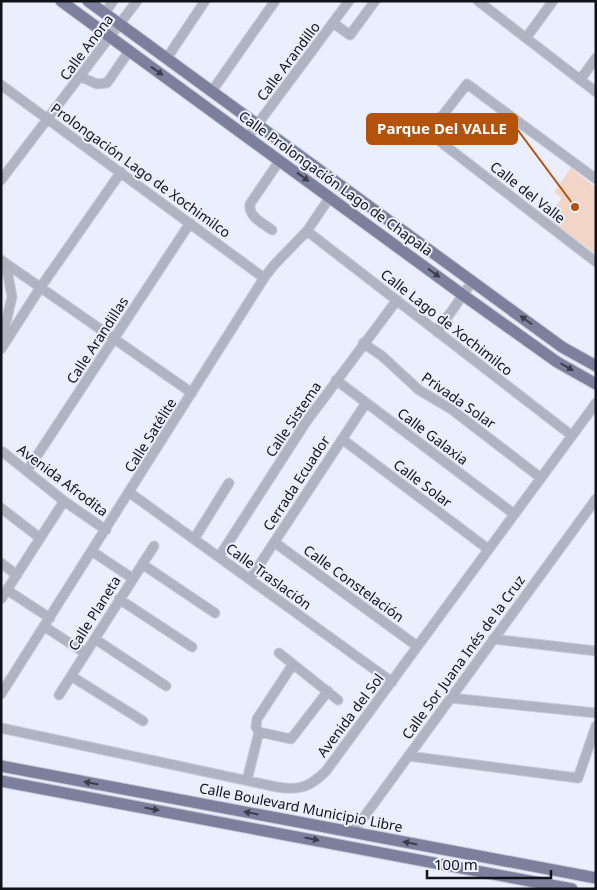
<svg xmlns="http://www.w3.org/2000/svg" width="597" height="890" font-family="'Noto Sans',sans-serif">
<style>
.green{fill:#f2d5c6}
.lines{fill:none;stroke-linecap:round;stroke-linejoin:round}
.minor-casing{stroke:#c8cbd9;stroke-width:11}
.major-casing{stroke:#c8cbd9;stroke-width:13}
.minor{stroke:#b0b3c2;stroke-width:9}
.major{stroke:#7c809c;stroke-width:11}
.oneway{fill:#3c3e4e}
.labels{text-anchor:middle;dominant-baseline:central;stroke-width:4;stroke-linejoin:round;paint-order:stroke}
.street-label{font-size:14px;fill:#11121a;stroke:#ebeefd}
.leader{fill:none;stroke:#b3530a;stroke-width:2}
.callout-dot{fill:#b3530a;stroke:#ebeefd;stroke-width:2}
.callout{fill:#b3530a;stroke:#b3530a;stroke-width:2}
.callout-label{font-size:15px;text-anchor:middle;font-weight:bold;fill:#fff}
</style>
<rect width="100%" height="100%" fill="#ebeefd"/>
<!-- green -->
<path class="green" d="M571,168L596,188V254L546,217L562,198L554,192Z"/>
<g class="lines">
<defs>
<path id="minor" d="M478,1L596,92
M105,13L113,1
M333,23L350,35L375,1
M526,38L553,1
M167,58L205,1
M81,77L97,84L107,83L129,51
M580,80L596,58
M1,85L264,278
M212,91L275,1
M248,137L349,1
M596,179L467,84L429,133L596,262
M1,180L137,1
M272,230C263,223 248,217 250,204L280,160
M307,231L571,435
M1,260L192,393
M437,332L472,282
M1,343L12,297L6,264
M363,343L382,356L419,390L451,409L541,478
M1,349L40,288L121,172
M336,380L514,514
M342,439L488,549
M3,452L64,501L106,530
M27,471L190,223
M130,493L392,682
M1,508L40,538
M194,539L229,483
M274,542L417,646
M93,552L132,578
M219,557L306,422L397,300
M1,563L17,575
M142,564L215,613
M250,579L366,403
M7,590L50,618
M1,599L64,501
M119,599L192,647
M45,627L85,653
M95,639L166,686
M493,639L596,651
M279,653L338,700
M71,676L143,721
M1,694L264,278L274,265L307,231L330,197
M59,695L154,546
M451,698L596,713
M1,728L277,787C299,791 310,787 326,771L596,403
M259,732L291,739L328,691
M408,756L578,778L596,726
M247,780L259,732L256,727L257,719L293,664
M353,832L596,499"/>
<path id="major" d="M61,1L463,295L557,362L596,384
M88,1L562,347L596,366
M1,766L596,878
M1,781L572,889"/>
</defs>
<!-- minor casing -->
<use href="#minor" class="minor-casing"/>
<!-- major casing -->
<use href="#major" class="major-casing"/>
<!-- minor -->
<use href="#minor" class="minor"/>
<!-- major -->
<use href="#major" class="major"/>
</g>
<!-- one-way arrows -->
<defs><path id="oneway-solid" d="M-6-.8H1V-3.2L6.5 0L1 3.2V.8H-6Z" transform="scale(1.25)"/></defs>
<g class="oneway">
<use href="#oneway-solid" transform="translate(157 71) rotate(36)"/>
<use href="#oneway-solid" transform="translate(303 177) rotate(36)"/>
<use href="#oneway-solid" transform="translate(434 273) rotate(36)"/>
<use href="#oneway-solid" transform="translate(526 320) rotate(-144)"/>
<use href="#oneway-solid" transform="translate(567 367) rotate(30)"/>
<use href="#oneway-solid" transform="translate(91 783) rotate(-169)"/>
<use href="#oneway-solid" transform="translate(152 809) rotate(11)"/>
<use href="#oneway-solid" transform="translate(251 813) rotate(-169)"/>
<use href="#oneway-solid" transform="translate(312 839) rotate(11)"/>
<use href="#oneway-solid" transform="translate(410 843) rotate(-169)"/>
</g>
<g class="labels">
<!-- street labels -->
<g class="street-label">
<text transform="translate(86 47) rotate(-53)">Calle Anona</text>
<text transform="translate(288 61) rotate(-53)">Calle Arandillo</text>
<text transform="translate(141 170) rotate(36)">Prolongación Lago de Xochimilco</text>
<text transform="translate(336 183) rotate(36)">Calle Prolongación Lago de Chapala</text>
<text transform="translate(528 192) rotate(38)">Calle del Valle</text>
<text transform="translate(447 322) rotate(38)">Calle Lago de Xochimilco</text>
<text transform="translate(97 340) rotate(-57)">Calle Arandillas</text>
<text transform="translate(459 400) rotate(35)">Privada Solar</text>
<text transform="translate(293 419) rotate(-56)">Calle Sistema</text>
<text transform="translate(150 435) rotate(-58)">Calle Satélite</text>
<text transform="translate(433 436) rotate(37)">Calle Galaxia</text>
<text transform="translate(63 480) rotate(37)">Avenida Afrodita</text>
<text transform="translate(296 483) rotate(-57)">Cerrada Ecuador</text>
<text transform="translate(423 483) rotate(37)">Calle Solar</text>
<text transform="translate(269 576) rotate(36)">Calle Traslación</text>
<text transform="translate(354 583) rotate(36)">Calle Constelación</text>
<text transform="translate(94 613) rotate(-58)">Calle Planeta</text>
<text transform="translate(463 657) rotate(-54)">Calle Sor Juana Inés de la Cruz</text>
<text transform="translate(350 715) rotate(-53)">Avenida del Sol</text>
<text transform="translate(301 807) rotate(11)">Calle Boulevard Municipio Libre</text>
</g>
</g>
<!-- callouts -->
<path class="leader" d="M575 207L517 129"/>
<circle class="callout-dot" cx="575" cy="207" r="5"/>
<rect class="callout" x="367" y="114" width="150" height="30" rx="5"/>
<g class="callout-label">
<text x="442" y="134">Parque Del VALLE</text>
</g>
<!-- border -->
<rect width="597" height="890" fill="none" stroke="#11121a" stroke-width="5"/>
<!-- scale -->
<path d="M427 870v8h124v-8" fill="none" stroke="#11121a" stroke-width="2.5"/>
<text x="434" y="870" font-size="15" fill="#11121a" stroke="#ebeefd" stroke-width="4" paint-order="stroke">100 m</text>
</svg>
